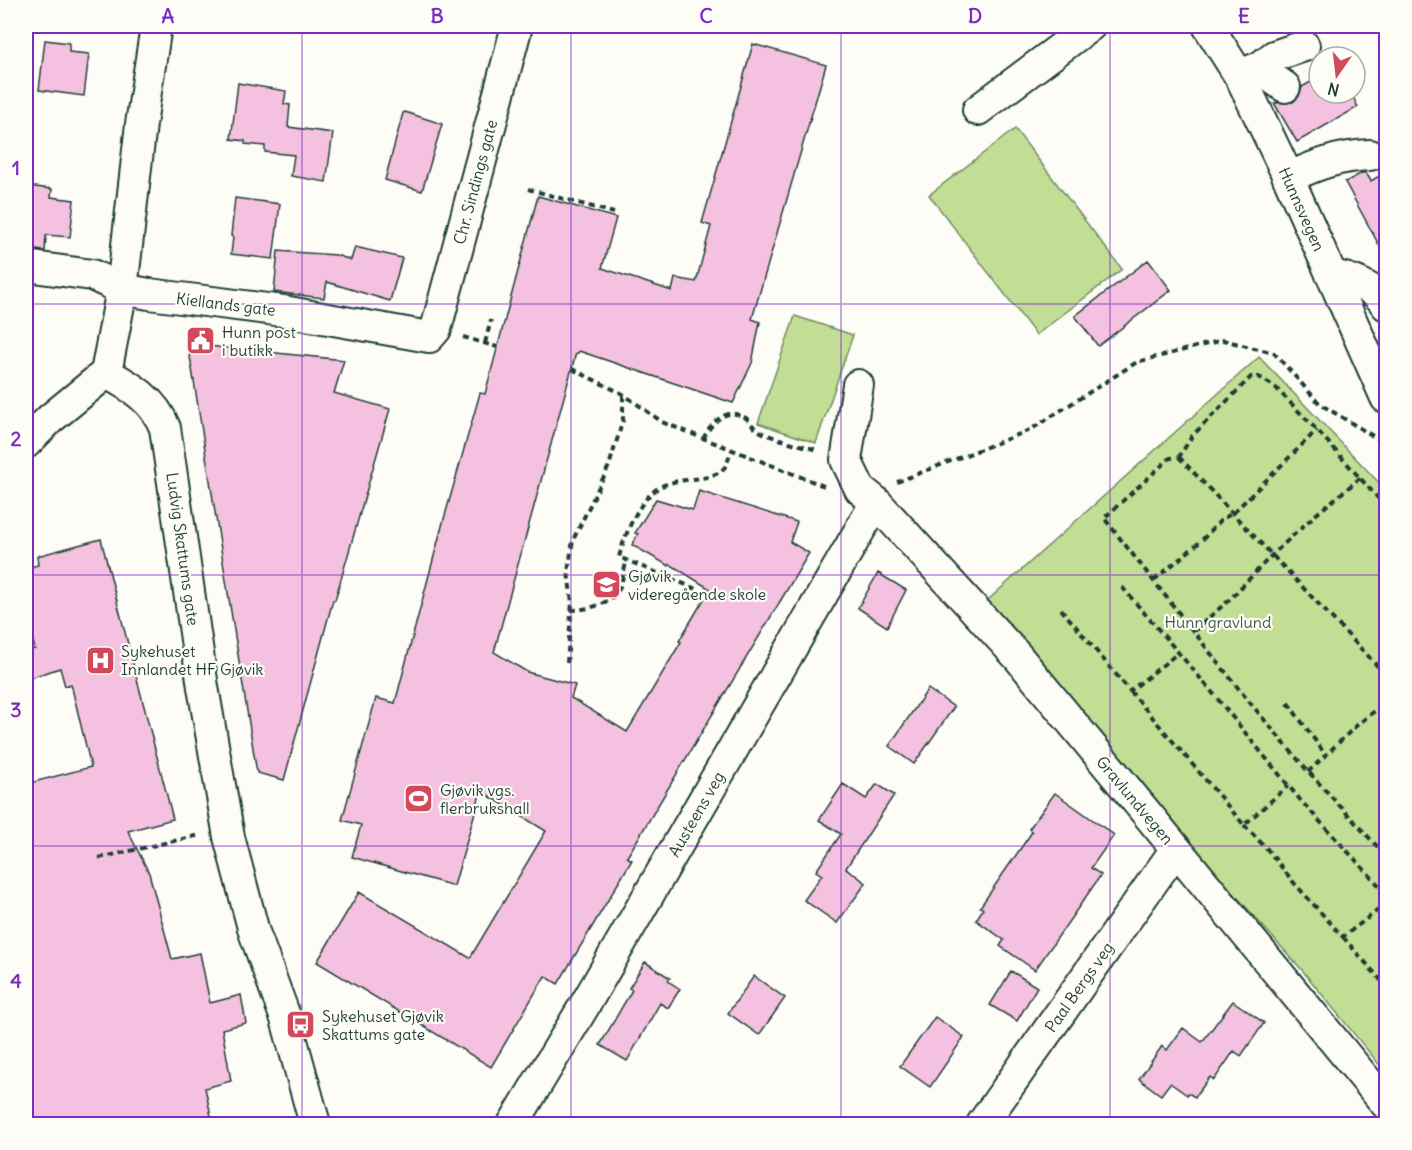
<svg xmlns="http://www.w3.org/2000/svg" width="1412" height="1150" font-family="Delius,sans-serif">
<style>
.green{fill:#c2dd94;stroke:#708d64;stroke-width:1.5}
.building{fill:#f4c1e0;stroke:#1f3d34;stroke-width:1.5}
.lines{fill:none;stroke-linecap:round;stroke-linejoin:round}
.minor-casing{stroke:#1f3d34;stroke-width:34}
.path{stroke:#1f3d34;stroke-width:4;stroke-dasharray:6 4.5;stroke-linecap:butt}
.minor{stroke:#fdfcf7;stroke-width:30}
.grid{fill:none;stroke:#7b2cbf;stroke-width:1.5;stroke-opacity:0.55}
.labels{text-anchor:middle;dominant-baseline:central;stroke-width:4.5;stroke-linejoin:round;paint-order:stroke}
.street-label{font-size:16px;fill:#1f3d34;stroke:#fdfcf7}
.poi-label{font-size:16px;fill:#1f3d34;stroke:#fdfcf7;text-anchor:start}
.park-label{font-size:16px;fill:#405d47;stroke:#fdfcf7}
.neatline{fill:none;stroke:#7b2cbf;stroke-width:2}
.grid-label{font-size:20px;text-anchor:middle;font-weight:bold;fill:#7b2cbf}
</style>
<rect width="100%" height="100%" fill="#fdfcf7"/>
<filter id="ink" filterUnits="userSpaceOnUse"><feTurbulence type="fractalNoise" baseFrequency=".0167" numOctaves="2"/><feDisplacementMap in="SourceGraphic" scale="12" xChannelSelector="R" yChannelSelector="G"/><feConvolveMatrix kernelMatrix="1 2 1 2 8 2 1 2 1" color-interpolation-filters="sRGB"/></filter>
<g filter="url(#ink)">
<!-- green -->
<path class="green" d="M1015,129L1122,269L1036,335L929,195Z
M795,316L853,335L816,443L758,423Z
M1259,357L1386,490V1073L1302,970L979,608Z"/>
<!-- building -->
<path class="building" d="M45,40L69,43V52L89,54L84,96L39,90Z
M753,44L826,65L752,319L760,322L752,363L733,403L579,351L578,353H576L494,652L527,672L575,685L571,698L627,732L681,642L679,641L710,589L670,564L669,566L632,545L638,534L635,533L656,499L693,510L699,491L797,522L790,542L809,553L627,857L632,860L558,984L545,976L491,1067L317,962L359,892L470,958L546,831L481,791L454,886L352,857L361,825L342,820L376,698L395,703L442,526L480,393L485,394L538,196L616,218L602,268L672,291L675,278L696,282L711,226L702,223Z
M1319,77V93H1351L1358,107L1297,142L1274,103L1293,102L1299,96L1302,87Z
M238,83L286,91L284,104L290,105L288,127L333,133L326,182L291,176L294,155L265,152V146L245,144V141L231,139Z
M405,112L442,124L422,191L385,180L403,113Z
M1386,172V258L1345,182L1362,173H1366L1371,181Z
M26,186L52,189L51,197L74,200L70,237L46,235L45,251L26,249Z
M235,198L280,204L273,259L231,254L233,237L231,236Z
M355,247L402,258L390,301L327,282L324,298L274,292L278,251L336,255L351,260Z
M1148,260L1171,290L1098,346L1075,316Z
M188,344L344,360L334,393L390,409L335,600H333L284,780L257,773Z
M101,539L173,819L128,831L149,873L172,959L200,953L210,1003L241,995L246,1023L222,1029L231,1081L205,1088L213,1125H26V784L91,767L71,684L65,686L60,668L26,679V650L35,649L26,613V568L38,565L37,556Z
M878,573L906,590L887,627L858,608Z
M928,689L954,707L914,764L889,746Z
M843,784L866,799L877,784L894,795L846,868L866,883L837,923L804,900L822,875L816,871L841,834L819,820Z
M1055,793L1114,835L1091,868L1101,875L1035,970L1000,946L1004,940L976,920L983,909L980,907L1032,832L1029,829Z
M645,962L670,978L668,981L680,989L668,1008L660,1003L627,1061L600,1045L632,990L629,988Z
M1011,971L1037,987L1017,1021L990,1005Z
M754,976L785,998L759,1035L728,1013Z
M1233,1001L1264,1023L1241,1056L1234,1051L1214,1080L1210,1077L1195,1097L1188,1093L1187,1095L1170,1083L1161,1095L1139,1079L1162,1046L1167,1050L1183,1028L1202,1042Z
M935,1017L964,1037L930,1087L900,1066Z"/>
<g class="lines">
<defs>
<path id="minor" d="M1208,26L1242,80L1284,168L1386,398
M1258,68L1285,87
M1239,75L1260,67L1274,56L1304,46
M978,110L1090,26
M1288,178C1315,165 1340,156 1370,155
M26,266L92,275L122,289L149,294L283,311L429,337L436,329L517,26
M1331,275C1351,278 1375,287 1386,305
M106,373C131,386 155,401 165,428L203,687L229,837L254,932L286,1019L315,1124
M106,373L122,289L141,124L156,26
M858,385L846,460L860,489L876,502L1018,657L1386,1104
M26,443L50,419L106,373
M513,1124L586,1003L876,502
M982,1124L1176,849"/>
</defs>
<!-- minor casing -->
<use href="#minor" class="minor-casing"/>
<!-- path -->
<path class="path" d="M528,189L614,213
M463,337L497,347
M485,343L491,320
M572,369L623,394L662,422L824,486
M703,439C712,422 726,406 746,418C751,422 754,429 759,431C777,440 799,444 817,450
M1179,457L1386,675
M897,482L1030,430L1137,362L1223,340L1274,353L1320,404L1386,444
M1386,507L1317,430L1275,387L1259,377H1251L1192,436L1179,457L1170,458L1104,518L1246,698L1305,768L1386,856
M1154,580L1200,542L1222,519L1233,513L1317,430
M1122,587L1207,686L1301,801L1386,893
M696,589L619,557C625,535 636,506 654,491C674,474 708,485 724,468C728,464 729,456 731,451
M1061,609L1130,691L1178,653
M571,610C587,610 611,604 619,589C623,581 624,568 627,560
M1194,631L1229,600L1272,555L1314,516L1360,478
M567,663L572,602L568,572L573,540L609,466L623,420V395
M1130,691L1244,825L1289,785
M1288,703L1325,754
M1308,772L1356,726L1386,702
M1244,825L1267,849L1295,884L1343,937L1386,904
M99,858L200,835
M1343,937L1386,986"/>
<!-- minor -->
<use href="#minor" class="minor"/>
</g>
</g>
<!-- grid -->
<path class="grid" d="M302,26V1124M571,26V1124M841,26V1124M1110,26V1124M26,304H1386M26,575H1386M26,846H1386"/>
<!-- icons -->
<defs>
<symbol id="civic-square" viewBox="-11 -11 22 22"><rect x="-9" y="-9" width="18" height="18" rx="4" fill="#d1495b" stroke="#fdfcf7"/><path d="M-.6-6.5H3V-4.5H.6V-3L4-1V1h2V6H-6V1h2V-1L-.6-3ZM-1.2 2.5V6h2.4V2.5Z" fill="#fff"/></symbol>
<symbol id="school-square" viewBox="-11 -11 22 22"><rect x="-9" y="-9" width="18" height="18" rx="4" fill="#d1495b" stroke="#fdfcf7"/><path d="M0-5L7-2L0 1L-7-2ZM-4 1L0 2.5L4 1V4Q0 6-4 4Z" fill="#fff"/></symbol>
<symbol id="hospital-square" viewBox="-11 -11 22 22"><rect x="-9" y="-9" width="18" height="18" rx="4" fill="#d1495b" stroke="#fdfcf7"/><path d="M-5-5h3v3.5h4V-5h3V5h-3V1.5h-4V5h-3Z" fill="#fff"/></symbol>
<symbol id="stadium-square" viewBox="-11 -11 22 22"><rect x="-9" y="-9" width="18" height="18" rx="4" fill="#d1495b" stroke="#fdfcf7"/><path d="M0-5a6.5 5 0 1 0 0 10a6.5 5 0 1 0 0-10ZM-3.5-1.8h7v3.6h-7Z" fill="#fff"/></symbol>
<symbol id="bus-square" viewBox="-11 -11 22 22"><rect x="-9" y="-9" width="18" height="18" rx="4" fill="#d1495b" stroke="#fdfcf7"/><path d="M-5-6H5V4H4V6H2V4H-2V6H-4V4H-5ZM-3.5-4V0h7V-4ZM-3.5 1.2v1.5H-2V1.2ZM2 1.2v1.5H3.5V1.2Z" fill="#fff"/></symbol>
</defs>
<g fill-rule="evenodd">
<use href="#civic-square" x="184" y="324" width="33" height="33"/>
<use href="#school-square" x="590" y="568" width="33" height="33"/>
<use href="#hospital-square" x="84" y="644" width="33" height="33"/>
<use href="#stadium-square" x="402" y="782" width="33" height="33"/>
<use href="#bus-square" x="284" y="1008" width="33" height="33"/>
</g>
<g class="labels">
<!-- street labels -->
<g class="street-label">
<text transform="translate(475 182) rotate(-75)">Chr. Sindings gate</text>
<text transform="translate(1302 209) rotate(66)">Hunnsvegen</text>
<text transform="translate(226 304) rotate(7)">Kiellands gate</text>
<text transform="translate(183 549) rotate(82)">Ludvig Skattums gate</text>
<text transform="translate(1135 800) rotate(50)">Gravlundvegen</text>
<text transform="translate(696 814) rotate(-60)">Austeens veg</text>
<text transform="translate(1079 987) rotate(-55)">Paal Bergs veg</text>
</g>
<!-- poi labels -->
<g class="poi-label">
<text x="222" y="332">Hunn post<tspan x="222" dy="18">i butikk</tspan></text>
<text x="628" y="576">Gjøvik<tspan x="628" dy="18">videregående skole</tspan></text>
<text x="121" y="651">Sykehuset<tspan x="121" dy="18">Innlandet HF Gjøvik</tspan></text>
<text x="440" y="790">Gjøvik vgs.<tspan x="440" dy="18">flerbrukshall</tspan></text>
<text x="322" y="1016">Sykehuset Gjøvik<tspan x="322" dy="18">Skattums gate</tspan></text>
</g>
<!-- park labels -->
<g class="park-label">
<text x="1218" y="622">Hunn gravlund</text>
</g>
</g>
<!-- margin -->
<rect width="1412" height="1150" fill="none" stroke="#fdfcf7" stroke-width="66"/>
<!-- north arrow -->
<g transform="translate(1337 75) rotate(194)"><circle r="28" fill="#fdfcf7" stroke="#a4b0a9" stroke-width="1.5"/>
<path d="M0-4.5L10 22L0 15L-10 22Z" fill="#d1495b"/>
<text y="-9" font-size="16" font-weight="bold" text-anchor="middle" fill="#1f3d34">N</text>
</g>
<rect x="33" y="33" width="1346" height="1084" class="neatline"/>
<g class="grid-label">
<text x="168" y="23">A</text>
<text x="437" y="23">B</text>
<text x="706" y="23">C</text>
<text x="975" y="23">D</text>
<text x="1244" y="23">E</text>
<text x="16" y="175">1</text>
<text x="16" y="446">2</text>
<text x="16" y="717">3</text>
<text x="16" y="988">4</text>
</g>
</svg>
